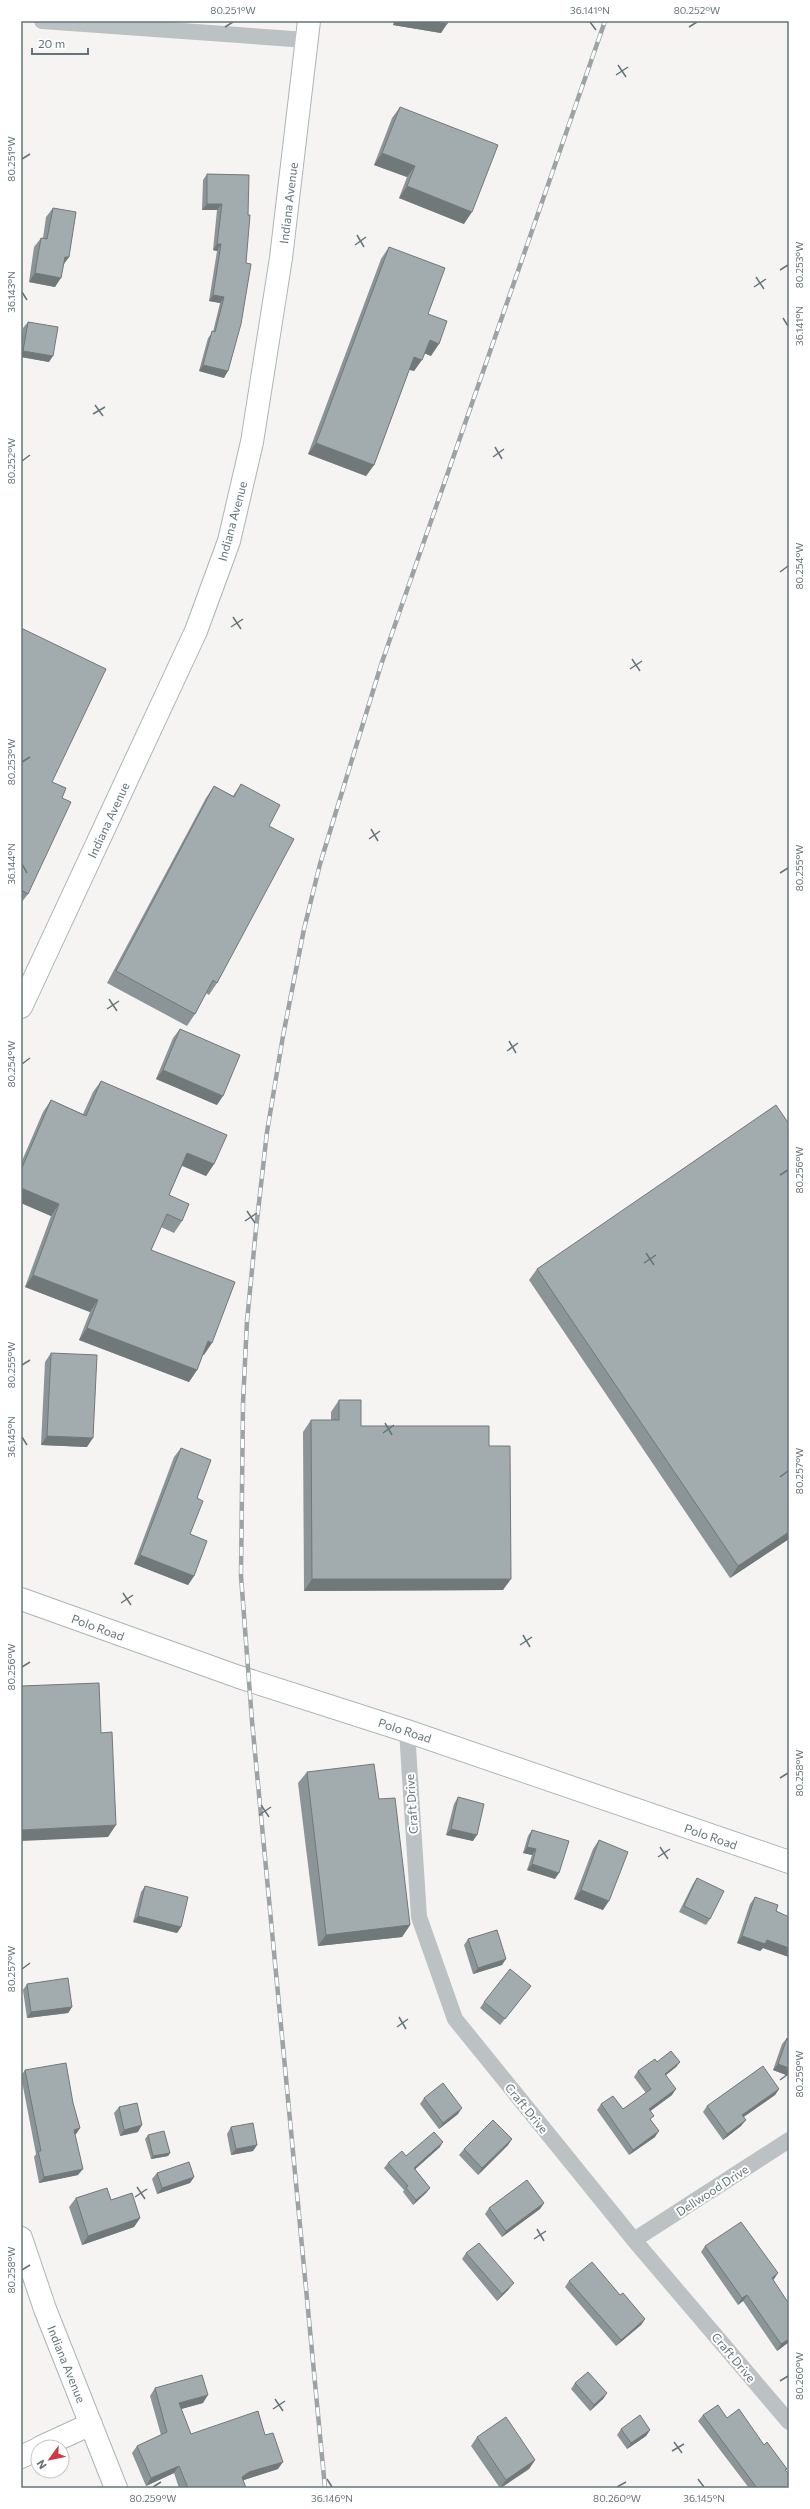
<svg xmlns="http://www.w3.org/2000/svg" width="810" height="2509" font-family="Commissioner,sans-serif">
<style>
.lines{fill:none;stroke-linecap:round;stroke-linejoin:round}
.secondary-casing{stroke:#adb4b6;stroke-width:24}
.street{stroke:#bcc1c3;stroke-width:16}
.secondary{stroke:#fff;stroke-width:22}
.rail-casing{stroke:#9ba3a5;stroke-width:4.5}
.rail{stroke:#fff;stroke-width:3;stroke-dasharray:9;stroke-linecap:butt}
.wall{fill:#8b9496}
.shaded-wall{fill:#71787a}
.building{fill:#a2acae;stroke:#71787a}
.ticks{fill:none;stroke:#64757a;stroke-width:1.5}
.labels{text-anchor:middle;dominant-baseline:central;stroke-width:4;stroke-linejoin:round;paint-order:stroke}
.street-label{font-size:12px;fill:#64757a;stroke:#fff}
.neatline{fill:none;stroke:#64757a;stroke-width:1.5}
.ticks-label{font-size:10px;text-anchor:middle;fill:#64757a}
</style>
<rect width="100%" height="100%" fill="#f5f4f2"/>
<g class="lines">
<defs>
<path id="secondary" d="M21,1007L196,631L229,541L252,442L281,258L309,21
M21,1599L239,1677L407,1731L789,1862
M21,2238L45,2309L116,2488
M41,2447L91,2424
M21,2457L38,2449"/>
</defs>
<!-- secondary casing -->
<use href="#secondary" class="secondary-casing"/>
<!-- street -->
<path class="street" d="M42,21L307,40
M407,1731L419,1917L455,2019L634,2240L789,2422
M634,2240L789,2140"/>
<!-- secondary -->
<use href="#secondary" class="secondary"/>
<defs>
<path id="rail" d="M325,2488L252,1721L241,1576L243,1403L247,1321L256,1229L267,1132L283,1036L304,929L320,864L381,665L605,21"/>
</defs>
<!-- rail casing -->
<use href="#rail" class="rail-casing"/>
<!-- rail -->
<use href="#rail" class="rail"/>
</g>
<!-- wall -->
<path class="wall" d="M394,21H448L441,33L393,25Z
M400,107L464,224L399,198L407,177L374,165L392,118Z
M207,174L249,175L224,378L199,371L208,338L213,332L220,303L209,301L217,251L213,250L217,210H202L203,180Z
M53,208L69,257L64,264L55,287L29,282L34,247L41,238H43L46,217Z
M389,247L428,314L431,356L425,353L414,371L409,370L374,465L366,476L308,454L381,259Z
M28,322L49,362L21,357V345L23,328Z
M21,628L52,782L62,798L28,894L21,903Z
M241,784L269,826L217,983L209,995L206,993L195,1014L187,1026L107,983L206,798L214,786L233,796Z
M180,1029L217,1105L156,1079L173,1038Z
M101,1081L214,1164L206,1176L182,1166L169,1195L182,1221L174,1233L161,1227L151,1250L204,1355L203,1354L197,1370L189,1382L79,1340L90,1312L25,1287L51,1216L21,1203V1163L43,1112L51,1100L83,1114L93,1092Z
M789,1124V1539L730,1578L529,1280L537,1269Z
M51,1353L87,1447L41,1445L45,1362Z
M339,1400L361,1426L489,1446L503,1590L304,1591L303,1432L311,1420H331V1412Z
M181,1448L197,1498L190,1534L194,1576L188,1585L134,1564L174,1457Z
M307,1772L379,1799L410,1925L402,1937L318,1946L298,1783Z
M458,1797L473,1841L446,1835L454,1804Z
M532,1830L555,1879L527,1870L532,1855L523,1853L528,1836Z
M599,1840L603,1910L574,1899L593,1849Z
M697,1878L710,1919L706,1925L679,1912L693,1884Z
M145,1886L181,1927L177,1933L133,1922L141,1892Z
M755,1897L776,1911L789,1917V1957L763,1948L760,1951L737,1943L750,1904Z
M468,1939L502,1965L473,1974L464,1945Z
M27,1984L72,2007L68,2013L27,2018L23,1990Z
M531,1986L500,2025L480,2008L484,2002Z
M787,2038L789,2039V2076L773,2070L782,2044Z
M657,2062H680L676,2067L666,2075L672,2095L650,2111L651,2120L655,2137L629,2155L597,2110L601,2104L623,2109L646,2093L634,2077L638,2071Z
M25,2070L73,2103L80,2128L76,2134H75L78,2175L39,2183L34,2157L36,2154L21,2076Z
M779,2089L775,2095L743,2117L741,2126L723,2140L703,2112L707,2106Z
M424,2098L458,2114L439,2129L420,2104Z
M119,2107L138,2132L120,2136L114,2113Z
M231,2127L257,2145L253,2151L231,2155L227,2134Z
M148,2135L170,2153L168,2156L151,2159L145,2139Z
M512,2139L508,2145L478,2175L459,2155L464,2149Z
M440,2147L415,2169L430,2188L426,2193L413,2205L403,2192L404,2190L384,2168L388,2163L406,2156Z
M157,2173L194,2177L190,2183L157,2194L152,2179Z
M76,2198L111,2200L140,2218L134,2227L82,2245L69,2207Z
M544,2203L540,2209L502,2237L485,2214L489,2208Z
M705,2246L778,2273L773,2280L789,2304V2342L777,2351L743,2301L738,2305L701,2252Z
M466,2253L509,2289L497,2301L462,2259Z
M569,2281L620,2295L645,2319L641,2325L616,2346L565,2287Z
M575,2383L607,2393L603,2399L590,2411L571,2389Z
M155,2388L203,2403L181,2409L191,2434L265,2435L278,2469L244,2480L243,2481L246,2488H179L174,2473L146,2486L132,2453L137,2446L161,2435L150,2396Z
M703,2415L727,2418L764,2445L787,2469L786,2470L789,2488H749L698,2421Z
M621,2429L650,2430L646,2436L627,2449L617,2435Z
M477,2437L535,2460L529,2469L501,2488H500L471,2446Z"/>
<!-- shaded-wall -->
<path class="shaded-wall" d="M396,21H429L447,24L441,33L393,25Z
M382,153L415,166L407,177L374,165Z
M407,186L472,212L464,224L399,198Z
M207,204H222L217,210H202Z
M217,244H221L217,251L213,250Z
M65,257H69L62,266Z
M35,273L61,278L55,287L29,282Z
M213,295L224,297L220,303L209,301Z
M430,340L439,344L431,356L421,352Z
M23,351L53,356L49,362L21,357V354Z
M414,357L422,360L414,371L406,368Z
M203,365L228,371L224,378L199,371Z
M316,443L374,465L366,476L308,454Z
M163,1070L223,1096L217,1105L156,1079Z
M187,1153L214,1164L206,1176L179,1164Z
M21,1188L59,1204L51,1216L21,1203Z
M33,1275L98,1300L90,1312L25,1287Z
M87,1328L197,1370L189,1382L79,1340Z
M208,1341L212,1343L204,1355L199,1353Z
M47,1436L93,1438L87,1447L41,1445Z
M789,1532V1539L730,1578L738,1566Z
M140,1555L194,1576L188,1585L134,1564Z
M312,1579H511L503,1590L304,1591Z
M116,1825L108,1837L21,1841V1830Z
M451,1829L477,1835L473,1841L446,1835Z
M527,1847L536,1849L532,1855L523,1853Z
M532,1864L559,1873L555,1879L527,1870Z
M581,1890L609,1901L603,1910L574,1899Z
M138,1916L181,1927L177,1933L133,1922Z
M410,1925L402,1937L318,1946L326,1935Z
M742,1936L767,1940L789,1948V1957L763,1948L760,1951L737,1943Z
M506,1959L502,1965L473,1974L478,1968Z
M72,2007L68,2013L27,2018L31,2012Z
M680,2062L676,2067L661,2079L665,2074Z
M778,2064L789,2068V2076L773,2070Z
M676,2089L672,2095L645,2115L649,2109Z
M779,2089L775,2095L738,2121L742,2115Z
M462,2108L458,2114L439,2129L443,2123Z
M746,2120L741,2126L723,2140L727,2134Z
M142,2125L138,2132L120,2136L124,2130Z
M80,2128L76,2134L70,2136L74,2130Z
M659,2131L655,2137L629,2155L633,2150Z
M512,2139L508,2145L478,2175L482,2168Z
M443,2142L440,2147L411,2173L414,2168Z
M257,2145L253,2151L231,2155L236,2149Z
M170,2153L168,2156L151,2159L153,2156Z
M83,2169L78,2175L39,2183L44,2177Z
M194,2177L190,2183L157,2194L162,2188Z
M430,2188L426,2193L413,2205L416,2200Z
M544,2203L540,2209L502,2237L506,2231Z
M140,2218L134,2227L82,2245L88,2236Z
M778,2273L774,2279L767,2284L772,2278Z
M514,2283L509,2289L497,2301L502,2294Z
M747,2295L743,2301L738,2305L742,2298Z
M645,2319L641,2325L616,2346L621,2340Z
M789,2339V2342L777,2351L781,2344Z
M607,2393L603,2399L590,2411L594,2405Z
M208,2395L203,2403L174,2411L179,2403Z
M650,2430L646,2436L627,2449L631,2443Z
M535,2460L529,2469L500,2488L506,2480Z
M283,2462L278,2469L244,2480L236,2485L242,2477L249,2472Z
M179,2466L174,2473L146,2486L151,2478Z"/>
<!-- building -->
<path class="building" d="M429,21H448L447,24Z
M400,107L498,145L472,212L407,186L415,166L382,153Z
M207,174L249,175L248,215H250L246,263L251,264L241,324L228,371L203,365L212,331L215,332L224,297L213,295L221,244H217L222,204H207Z
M53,208L76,212L69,257H65L61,278L35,273L41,238L47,239Z
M389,247L445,268L428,314L447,321L439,344L430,340L422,360L414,357L374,465L316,443Z
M28,322L58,327L53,356L23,351Z
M21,628L106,669L52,782L66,788L62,798L71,802L28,894L21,890Z
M241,784L280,805L269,826L294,839L217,983L213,980L195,1014L116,971L214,786L234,797Z
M180,1029L240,1055L223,1096L163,1070Z
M101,1081L227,1135L214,1164L187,1153L169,1195L189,1204L182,1221L167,1214L151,1250L235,1282L212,1343L208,1341L197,1370L87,1328L98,1300L33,1275L59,1204L21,1188V1170L51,1100L86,1116Z
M776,1105L789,1124V1532L738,1566L537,1269Z
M51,1353L97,1355L93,1438L47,1436Z
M339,1400H361V1426H489V1446H510L511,1579H312L311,1420H339Z
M181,1448L211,1460L197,1498L203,1501L190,1534L207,1541L194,1576L140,1555Z
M99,1683L101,1733L112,1732L116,1825L21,1830V1686Z
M374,1764L379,1799L395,1798L410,1925L326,1935L307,1772Z
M458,1797L484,1804L477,1835L451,1829Z
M532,1830L569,1841L559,1873L532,1864L536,1849L527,1847Z
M599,1840L628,1852L609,1901L581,1890Z
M697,1878L724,1891L710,1919L684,1906Z
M145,1886L188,1897L181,1927L138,1916Z
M755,1897L778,1905L776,1911L789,1917V1948L767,1940L765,1944L742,1936Z
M497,1930L506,1959L478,1968L468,1939Z
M510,1969L531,1986L505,2019L484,2002Z
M68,1978L72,2007L31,2012L27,1984Z
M787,2038L789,2039V2068L778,2064Z
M671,2051L680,2062L665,2074L676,2089L649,2109L654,2116L650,2119L659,2131L633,2150L601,2104L613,2096L623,2109L651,2089L638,2071L655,2059L657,2062Z
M66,2063L73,2103L80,2128L74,2130L83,2169L44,2177L38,2151H41L25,2070Z
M763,2066L779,2089L742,2115L746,2120L727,2134L707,2106Z
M443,2083L462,2108L443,2123L424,2098Z
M137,2103L142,2125L124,2130L119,2107Z
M493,2120L512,2139L482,2168L464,2149Z
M253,2123L257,2145L236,2149L231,2127Z
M164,2131L170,2153L153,2156L148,2135Z
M434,2132L443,2142L414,2168L430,2188L416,2200L406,2188L408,2186L388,2163L402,2151L406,2156Z
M189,2162L194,2177L162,2188L157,2173Z
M527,2180L544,2203L506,2231L489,2208Z
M107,2188L111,2200L132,2193L140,2218L88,2236L76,2198Z
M741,2222L778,2273L772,2278L789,2304V2339L781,2344L747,2295L742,2298L705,2246Z
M479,2243L514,2283L502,2294L466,2253Z
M592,2262L620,2295L623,2293L645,2319L621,2340L569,2281Z
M588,2372L607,2393L594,2405L575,2383Z
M202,2375L208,2395L179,2403L191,2434L258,2411L265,2435L273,2433L283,2462L249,2472L242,2477L246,2488H188L179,2466L151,2478L137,2446L167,2432L155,2388Z
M718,2405L727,2418L739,2409L764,2445L767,2442L787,2469L785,2470L789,2474V2488H757L703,2415Z
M640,2415L650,2430L631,2443L621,2429Z
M506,2417L535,2460L506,2480L477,2437Z"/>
<!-- ticks -->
<path class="ticks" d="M590,22L596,30M225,27L233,22M689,27L697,22M618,65L626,77M616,75L628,67M22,159L30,154M357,235L364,247M355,245L366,237M780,270L788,265M756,277L764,289M754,287L766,279M22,292L27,300M783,318L788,326M95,405L103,416M93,414L105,407M495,447L502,459M493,457L504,449M22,461L30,455M780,572L788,566M233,617L241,629M231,627L243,619M632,659L640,671M630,669L642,661M22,762L30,757M371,829L378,841M369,839L380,831M22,864L27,873M780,873L788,868M109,999L117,1011M107,1009L119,1001M509,1041L516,1053M507,1051L518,1043M22,1064L30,1058M780,1175L788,1170M247,1211L255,1223M245,1221L257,1213M646,1253L654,1265M644,1263L656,1255M22,1365L30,1360M385,1423L392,1435M383,1433L394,1425M22,1437L27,1445M780,1477L788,1471M123,1593L131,1605M121,1603L133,1595M523,1635L530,1647M520,1645L532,1637M22,1667L30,1662M780,1778L788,1773M261,1805L269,1817M259,1815L271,1807M660,1847L668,1859M658,1857L670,1849M22,1969L30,1963M399,2017L406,2029M397,2027L408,2019M780,2080L788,2074M137,2187L145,2199M135,2197L147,2189M537,2229L544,2241M534,2239L546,2231M22,2270L30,2265M780,2381L788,2376M275,2399L283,2411M273,2409L285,2401M674,2442L682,2453M672,2451L684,2444M327,2479L332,2487M698,2479L704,2487M153,2487L161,2482M617,2487L626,2482"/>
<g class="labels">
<!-- street labels -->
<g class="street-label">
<text transform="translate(288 203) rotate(-83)">Indiana Avenue</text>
<text transform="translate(232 521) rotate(-75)">Indiana Avenue</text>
<text transform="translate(108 820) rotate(-65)">Indiana Avenue</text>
<text transform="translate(98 1627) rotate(20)">Polo Road</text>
<text transform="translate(405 1730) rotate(18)">Polo Road</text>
<text transform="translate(411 1804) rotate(-94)">Craft Drive</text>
<text transform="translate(711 1836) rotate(19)">Polo Road</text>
<text transform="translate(527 2108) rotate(51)">Craft Drive</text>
<text transform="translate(712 2190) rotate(-33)">Dellwood Drive</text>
<text transform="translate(734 2357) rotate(50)">Craft Drive</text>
<text transform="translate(67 2364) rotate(68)">Indiana Avenue</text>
</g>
</g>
<!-- border -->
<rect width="810" height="2509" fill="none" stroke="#ffffff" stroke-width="44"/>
<!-- north arrow -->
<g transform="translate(50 2459) rotate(237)"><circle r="19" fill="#ffffff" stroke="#c1c8ca"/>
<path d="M0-3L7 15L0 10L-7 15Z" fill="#cb3b3f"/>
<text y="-6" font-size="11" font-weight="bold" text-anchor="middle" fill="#64757a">N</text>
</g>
<!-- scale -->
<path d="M32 48v6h56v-6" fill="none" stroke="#64757a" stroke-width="2"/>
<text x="38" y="48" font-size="12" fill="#64757a" stroke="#ffffff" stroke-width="3" paint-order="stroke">20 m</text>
<rect x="22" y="22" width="766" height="2465" class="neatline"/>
<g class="ticks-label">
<text x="233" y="14">80.251°W</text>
<text x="590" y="14">36.141°N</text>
<text x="697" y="14">80.252°W</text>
<text transform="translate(11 159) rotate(-90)" y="4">80.251°W</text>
<text transform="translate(799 265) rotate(-90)" y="4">80.253°W</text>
<text transform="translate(11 292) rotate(-90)" y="4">36.143°N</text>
<text transform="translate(799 326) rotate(-90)" y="4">36.141°N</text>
<text transform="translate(11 461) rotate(-90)" y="4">80.252°W</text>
<text transform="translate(799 566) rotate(-90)" y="4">80.254°W</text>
<text transform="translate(11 762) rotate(-90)" y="4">80.253°W</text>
<text transform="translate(11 864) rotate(-90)" y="4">36.144°N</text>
<text transform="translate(799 868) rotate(-90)" y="4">80.255°W</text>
<text transform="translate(11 1064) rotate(-90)" y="4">80.254°W</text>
<text transform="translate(799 1170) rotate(-90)" y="4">80.256°W</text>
<text transform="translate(11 1365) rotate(-90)" y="4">80.255°W</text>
<text transform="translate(11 1437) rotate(-90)" y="4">36.145°N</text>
<text transform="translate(799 1471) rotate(-90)" y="4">80.257°W</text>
<text transform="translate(11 1667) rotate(-90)" y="4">80.256°W</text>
<text transform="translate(799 1773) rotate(-90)" y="4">80.258°W</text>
<text transform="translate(11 1969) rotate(-90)" y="4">80.257°W</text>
<text transform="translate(799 2074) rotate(-90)" y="4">80.259°W</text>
<text transform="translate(11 2270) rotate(-90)" y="4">80.258°W</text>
<text transform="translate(799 2376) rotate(-90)" y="4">80.260°W</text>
<text x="153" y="2502">80.259°W</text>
<text x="332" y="2502">36.146°N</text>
<text x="617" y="2502">80.260°W</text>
<text x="704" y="2502">36.145°N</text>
</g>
</svg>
